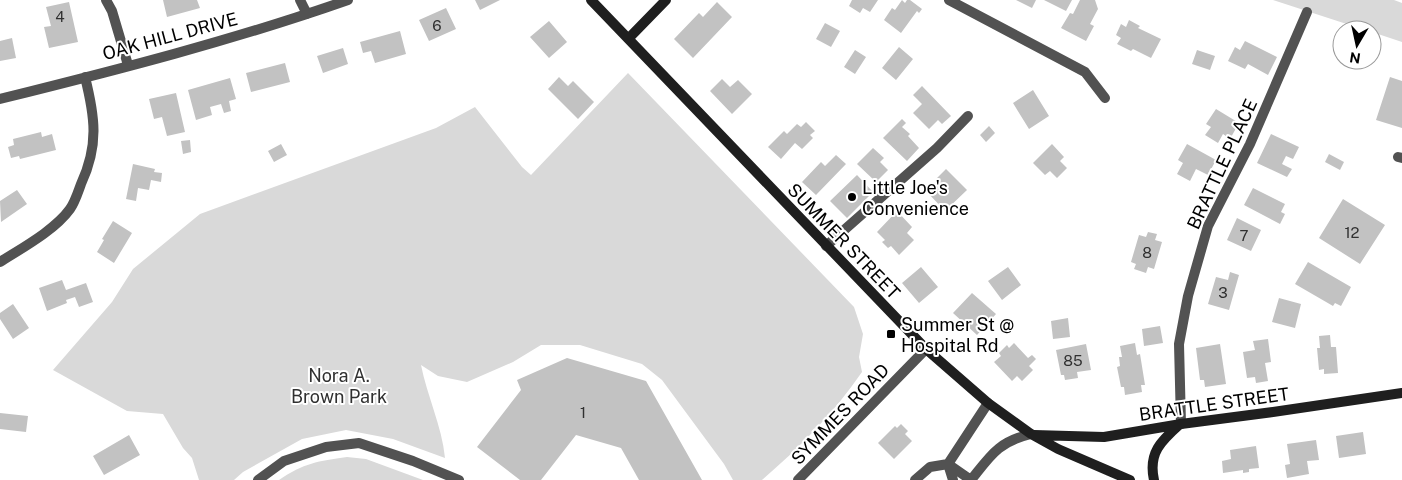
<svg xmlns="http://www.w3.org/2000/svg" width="1402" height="480" font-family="'Public Sans',sans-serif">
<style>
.green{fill:#d9d9d9}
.building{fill:#c2c2c2}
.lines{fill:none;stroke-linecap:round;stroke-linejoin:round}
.minor{stroke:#525252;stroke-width:10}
.secondary{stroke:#1f1f1f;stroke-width:10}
.poi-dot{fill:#000;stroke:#fff;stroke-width:2}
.labels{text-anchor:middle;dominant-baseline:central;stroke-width:4;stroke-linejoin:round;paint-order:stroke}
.number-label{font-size:15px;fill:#303030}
.street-label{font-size:18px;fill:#000;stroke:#fff}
.poi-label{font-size:18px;fill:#000;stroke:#fff;text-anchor:start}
.park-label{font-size:18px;fill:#303030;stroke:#fff}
</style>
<rect width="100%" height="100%" fill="#fff"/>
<!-- green -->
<path class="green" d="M1273,0H1394L1402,3V42L1372,32V30H1365Z
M628,73L854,307L863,334L859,357L862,372C834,413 799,448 762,480H733L724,464L662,380L642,364L580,345H541L513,362L467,382L438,376L421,365C427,396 442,426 445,458L393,439L346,430L302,439L243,472L234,480H199L192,458L183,448L163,414L127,411L53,370L112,302L133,269L200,214L436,128L475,107L522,167L531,175Z
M347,457L366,459L423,480H279C304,463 318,461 347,457Z"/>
<!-- building -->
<path class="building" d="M163,0H197L200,8L167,17Z
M475,0H500L480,10Z
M852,0H878L870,12L863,8L860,13L849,6Z
M902,0L905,3L907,0H910L922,9L919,13L917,11L901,33L884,20L892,8L895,10Z
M1016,0H1036L1032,8Z
M1044,0H1072L1066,11Z
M1080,0H1095L1098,9L1090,24L1094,26L1086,41L1061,28L1070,13L1073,14Z
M69,2L78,42L49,48L44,27L51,26L46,7Z
M717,2L732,17L693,58L674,39L699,13L703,17Z
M446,8L456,29L429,41L419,20Z
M1129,20L1140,26L1138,28L1161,39L1151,58L1133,49L1131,51L1117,44L1121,38L1116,35L1121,24L1126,27Z
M549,21L567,42L549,58L530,37Z
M825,23L840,31L831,47L816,39Z
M400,31L406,54L375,63L371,51L363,53L360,42Z
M12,38L16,58L0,61V41Z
M1245,41L1277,57L1268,75L1248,64L1245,69L1228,61L1235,47L1240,50Z
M899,47L913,59L896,80L882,68Z
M343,48L348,64L323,73L317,56Z
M855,50L866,57L855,74L844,67Z
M1197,50L1215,56L1210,70L1192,64Z
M285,63L290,82L251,92L246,73Z
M559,77L568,86L573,81L594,102L578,119L548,89Z
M1390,77L1402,81V128L1376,120Z
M230,78L236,99L229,101L231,111L224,113L221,104L210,107L212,115L196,120L188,90Z
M722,79L730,87L738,80L752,94L732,114L710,91Z
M922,86L951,116L942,124L938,120L929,129L913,113L922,104L913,95Z
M1033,90L1049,116L1029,129L1013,103Z
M176,93L185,132L167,136L162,117L154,119L149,99Z
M1216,109L1239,123L1230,139L1223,134L1218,143L1205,135L1211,127L1206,124Z
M902,119L906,123L902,127L910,134L908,136L919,148L907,161L883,138Z
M806,122L815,131L810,135L813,138L802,149L795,143L781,159L768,147L784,131L787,134L797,124L801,127Z
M989,126L995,133L986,142L980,135Z
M41,132L42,137L52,134L56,150L20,159L19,156L11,158L8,147L14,145L13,139Z
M1271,134L1299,147L1293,159L1286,156L1282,164L1292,169L1287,177L1257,163Z
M190,140L191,152L183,154L181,141Z
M281,144L287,155L274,162L268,151Z
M1052,144L1064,157L1060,161L1067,168L1057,178L1050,171L1045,175L1033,163Z
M1187,144L1216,160L1208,175L1196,169L1190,181L1177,174L1183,163L1178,160Z
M873,148L884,158L880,162L888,170L876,182L857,164Z
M1329,154L1344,162L1340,170L1325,162Z
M836,155L846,164L816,195L802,182L821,162L825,166Z
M133,164L155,169L154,172L162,173L161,182L151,180L149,190L138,188L136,201L126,199Z
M946,169L967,190L945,211L927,192L938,183L935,180Z
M857,175L873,192L847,218L830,201Z
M1253,188L1285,204L1281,212L1285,214L1280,224L1244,205Z
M17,190L27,204L1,222L0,201Z
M1343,199L1385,225L1360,264L1319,238Z
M897,211L912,227L907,233L914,240L899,255L891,246L888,248L882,242L885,240L877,232Z
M1237,218L1261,230L1251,251L1227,240Z
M113,221L132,233L114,263L97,252L104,240L102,239Z
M1148,232L1157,234L1155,240L1162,242L1154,269L1148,267L1146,273L1134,269L1136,264L1131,262L1139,235L1146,237Z
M1308,262L1351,287L1341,306L1335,303L1333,306L1295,284Z
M921,267L938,287L919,303L902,283Z
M1008,267L1021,285L1002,300L988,281Z
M1230,272L1239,275L1229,310L1208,304L1216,277L1228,280Z
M62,280L66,290L86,283L93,302L79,307L75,297L66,300L67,303L47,311L39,288Z
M972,293L996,314L977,335L953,313Z
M1279,298L1301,304L1295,328L1272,322Z
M13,304L29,328L13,339L0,319V313Z
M1068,318L1070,337L1053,339L1051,321Z
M1160,326L1163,343L1144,346L1142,329Z
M1330,335L1331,347H1336L1338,373L1324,374V369L1319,370L1317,348H1320L1319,336Z
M1268,339L1271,362L1265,363L1268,381L1256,383L1255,377L1247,378L1243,352L1255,350L1253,341Z
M1014,343L1028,358L1032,355L1036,359L1029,366L1033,370L1022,381L1017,376L1012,381L994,362L1001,356L999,353L1007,345L1009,348Z
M1135,343L1137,355L1140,354L1145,385H1141L1142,392L1125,395L1124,387H1121L1117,367L1120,366L1119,357H1122L1120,346Z
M1086,344L1091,370L1077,372L1078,378L1065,380L1064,375H1061L1056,350Z
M1220,344L1226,384L1205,387L1204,380H1200L1196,348Z
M567,358L646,381L702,480H639L621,448L576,435L541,480H520L477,447L521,390L517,380Z
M0,413L28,416L26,432L0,429Z
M901,424L908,431L905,434L912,441L894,459L878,443L895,426L897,428Z
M1363,432L1366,454L1339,458L1336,436Z
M129,435L140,455L104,475L93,456Z
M1316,440L1319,460L1307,461L1309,474L1287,478L1285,465L1290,464L1287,444Z
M1256,446L1259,468L1249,469V472L1243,473V470L1223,473L1222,461L1231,459L1230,450Z"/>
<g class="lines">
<!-- minor -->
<path class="minor" d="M106,0L112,11L128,65
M300,0L307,14
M949,0L1085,72L1105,98
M0,99C117,70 234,40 348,0
M1398,157L1402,158
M826,246L937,148L968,116
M0,262C22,248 55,230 70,209C75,202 78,192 81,184C99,145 95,117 85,77
M1181,424L1179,344L1188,296L1208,226L1250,144L1307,12
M258,480L284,461L326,447L359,443L413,461L459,480
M798,480L926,349
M915,480L930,467L948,464L971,480
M953,480L948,464L988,403
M971,480C991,455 998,442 1031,434"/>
<!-- secondary -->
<path class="secondary" d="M591,0L926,349L988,403L1031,434L1058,449L1130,480
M629,38L666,0
M1034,435L1104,437L1181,424L1273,412L1402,393
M1154,480C1148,453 1161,441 1180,424"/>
</g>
<!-- markers -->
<g class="poi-dot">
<circle cx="852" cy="197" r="5"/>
<rect x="886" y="329" width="10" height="10" rx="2.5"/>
</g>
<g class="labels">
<!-- number labels -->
<g class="number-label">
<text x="60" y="16">4</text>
<text x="437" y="25">6</text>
<text x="1352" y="232">12</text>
<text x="1244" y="235">7</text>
<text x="1147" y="252">8</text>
<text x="1223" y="292">3</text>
<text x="1073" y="360">85</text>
<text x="583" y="412">1</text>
</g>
<!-- street labels -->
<g class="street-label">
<text transform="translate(170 36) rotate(-15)">OAK HILL DRIVE</text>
<text transform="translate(1222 164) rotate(-65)">BRATTLE PLACE</text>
<text transform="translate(844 241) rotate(46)">SUMMER STREET</text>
<text transform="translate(1214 404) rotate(-8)">BRATTLE STREET</text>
<text transform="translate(840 414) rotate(-46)">SYMMES ROAD</text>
</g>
<!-- poi labels -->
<g class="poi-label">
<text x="862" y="187">Little Joe's<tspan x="862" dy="21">Convenience</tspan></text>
<text x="901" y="324">Summer St @<tspan x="901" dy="21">Hospital Rd</tspan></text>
</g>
<!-- park labels -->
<g class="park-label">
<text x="339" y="375">Nora A.<tspan x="339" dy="21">Brown Park</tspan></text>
</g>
</g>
<!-- north arrow -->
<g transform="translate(1357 45) rotate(189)"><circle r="24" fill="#ffffff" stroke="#999999"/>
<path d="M0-4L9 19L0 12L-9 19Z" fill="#000000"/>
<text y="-8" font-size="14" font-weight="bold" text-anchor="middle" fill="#000000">N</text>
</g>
</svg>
